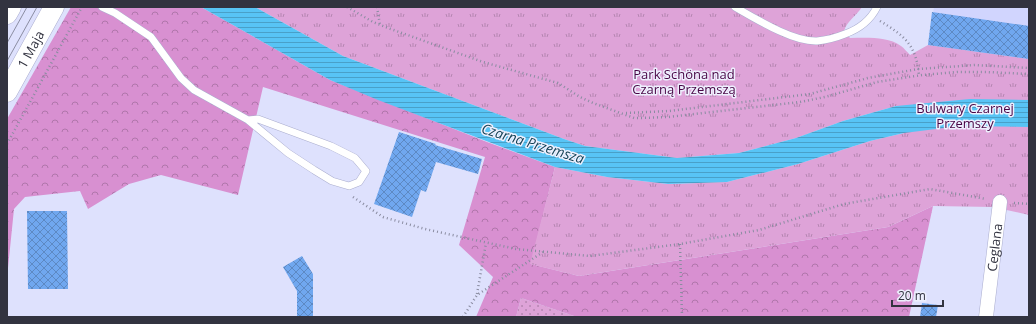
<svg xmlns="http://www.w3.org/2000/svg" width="1036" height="324" font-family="'Open Sans',sans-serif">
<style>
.built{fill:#d1d5fe}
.grass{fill:url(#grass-dots)}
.forest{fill:url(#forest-crowns)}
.park{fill:url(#park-tufts)}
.water{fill:url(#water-rules)}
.building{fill:url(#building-cross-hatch)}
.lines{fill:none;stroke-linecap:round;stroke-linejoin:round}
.service-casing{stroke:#abaecf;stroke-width:8}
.minor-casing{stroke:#abaecf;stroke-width:15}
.secondary-casing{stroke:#abaecf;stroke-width:21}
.path{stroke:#8a8ca1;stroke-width:2.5;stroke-dasharray:1 3;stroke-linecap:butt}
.service{stroke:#fff;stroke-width:7}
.minor{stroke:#fff;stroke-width:14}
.secondary{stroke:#fff;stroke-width:20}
.tram{stroke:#8b8da2;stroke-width:1}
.labels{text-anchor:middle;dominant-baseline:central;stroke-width:3;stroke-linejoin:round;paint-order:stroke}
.street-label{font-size:13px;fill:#323340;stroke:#eef0fe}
.park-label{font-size:13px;fill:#480545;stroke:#eef0fe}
.water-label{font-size:14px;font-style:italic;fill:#103f53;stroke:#eef0fe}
</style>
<defs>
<pattern id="grass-dots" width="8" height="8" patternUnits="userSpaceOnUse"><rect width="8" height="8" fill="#dea3d8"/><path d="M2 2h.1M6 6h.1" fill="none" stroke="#b585b1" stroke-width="1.8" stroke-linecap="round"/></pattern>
<pattern id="forest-crowns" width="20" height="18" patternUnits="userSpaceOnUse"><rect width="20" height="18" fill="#d890d1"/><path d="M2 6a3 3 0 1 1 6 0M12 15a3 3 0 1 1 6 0" fill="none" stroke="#b076ab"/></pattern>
<pattern id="park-tufts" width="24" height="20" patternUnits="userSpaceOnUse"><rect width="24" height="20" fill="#dea3d8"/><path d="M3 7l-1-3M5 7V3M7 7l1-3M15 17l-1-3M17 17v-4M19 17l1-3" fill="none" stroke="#b585b1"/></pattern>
<pattern id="water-rules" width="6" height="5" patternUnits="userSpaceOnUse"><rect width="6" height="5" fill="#58c4f5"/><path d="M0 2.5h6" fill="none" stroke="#49a0c8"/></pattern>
<pattern id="building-cross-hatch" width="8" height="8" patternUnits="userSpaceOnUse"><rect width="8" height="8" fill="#70a7ef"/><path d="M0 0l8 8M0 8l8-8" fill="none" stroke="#5d89c3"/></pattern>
</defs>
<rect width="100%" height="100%" fill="#dee1fd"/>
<!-- built -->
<path class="built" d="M934,7H1029V59L928,45Z"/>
<!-- grass -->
<path class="grass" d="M521,298L577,317H516Z"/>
<!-- forest -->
<path class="forest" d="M71,7H201L330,80L487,142L555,167L531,264L579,276L888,227L933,206L909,317H577L521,298L516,317H476L493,277L459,245L485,157L263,87L238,195L161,175L129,184L88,209L80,191L25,197L14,209L7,278V119Z"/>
<!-- park -->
<path class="park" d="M255,7H862C856,16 847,21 844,31L850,38C866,38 887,36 901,46C904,48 907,52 910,55L928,45L1029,59V215L993,207L933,206L888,227L579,276L530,264L555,167L607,177L668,184L727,182L798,164L870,141L904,133L896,106L843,121L796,138L739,153L677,158L585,146L564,139L343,56Z"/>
<!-- water -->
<path class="water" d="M201,7H255L343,56L564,139L585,146L677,158L739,153L796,138L843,121L896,106L970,99L1029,100V127L960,126L904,133L870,141L798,164L727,182L668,184L607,177L555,167L378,100L330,80Z"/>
<!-- building -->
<path class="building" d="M932,12L1029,26V59L928,45Z
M399,132L436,144L435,145L482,159L478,174L436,162L426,192L421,190L412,217L374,204Z
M27,211H67L68,289H28Z
M302,256L313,274V317H297V291L283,267Z
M922,303L938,305L936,317H920Z"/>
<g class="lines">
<defs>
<path id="service" d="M102,7L115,13L151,37L181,78L194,90L248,120L288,153L314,170L332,181L349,186L359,182L366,171L355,158L331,146L258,119L248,120
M735,7C756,19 793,42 817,41C827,40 835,38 845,34C859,29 870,21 877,7"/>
<g id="minor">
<path id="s1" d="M986,317L1000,202"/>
</g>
<g id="secondary">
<path d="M7,14L11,7"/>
<path id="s2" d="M7,92L54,7"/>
</g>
</defs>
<!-- service casing -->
<use href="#service" class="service-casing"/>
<!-- minor casing -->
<use href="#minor" class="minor-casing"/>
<!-- secondary casing -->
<use href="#secondary" class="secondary-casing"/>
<!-- path -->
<path class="path" d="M347,7L373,22L388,28L483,62L558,83L580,97L593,103L634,118H641L668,117L800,102L825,97L877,82L922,75L957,72H986L1029,74
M377,7L380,25
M880,21C905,36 916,45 919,75
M626,113L669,111L810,94L868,78L918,69L975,65L1029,68
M7,144L82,7
M353,197L383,217L425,229L516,249L590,256L680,244L759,230L844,204L930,189L986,199
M1014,203L1029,204
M680,244L682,317
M477,294L486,243
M463,317L477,295L543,252"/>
<!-- service -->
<use href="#service" class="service"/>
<!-- minor -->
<use href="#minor" class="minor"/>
<!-- secondary -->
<use href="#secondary" class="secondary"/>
<!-- tram -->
<path class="tram" d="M7,43L27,7
M7,61L37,7"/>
</g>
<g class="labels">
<!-- street labels -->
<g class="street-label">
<text stroke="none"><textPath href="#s2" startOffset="49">1 Maja</textPath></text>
<text stroke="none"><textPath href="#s1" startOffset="70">Ceglana</textPath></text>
</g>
<!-- park labels -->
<g class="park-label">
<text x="684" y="74">Park Schöna nad<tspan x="684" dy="15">Czarną Przemszą</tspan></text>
<text x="965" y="108">Bulwary Czarnej<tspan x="965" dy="15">Przemszy</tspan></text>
</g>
<!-- water labels -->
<g class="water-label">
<text transform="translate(533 143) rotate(17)">Czarna Przemsza</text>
</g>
</g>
<!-- border -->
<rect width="1036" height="324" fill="none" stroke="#323340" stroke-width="16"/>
<!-- scale -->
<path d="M892 300v6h51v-6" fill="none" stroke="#323340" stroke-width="2"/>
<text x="898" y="300" font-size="12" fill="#323340" stroke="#eef0fe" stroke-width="3" paint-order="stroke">20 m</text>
</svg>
